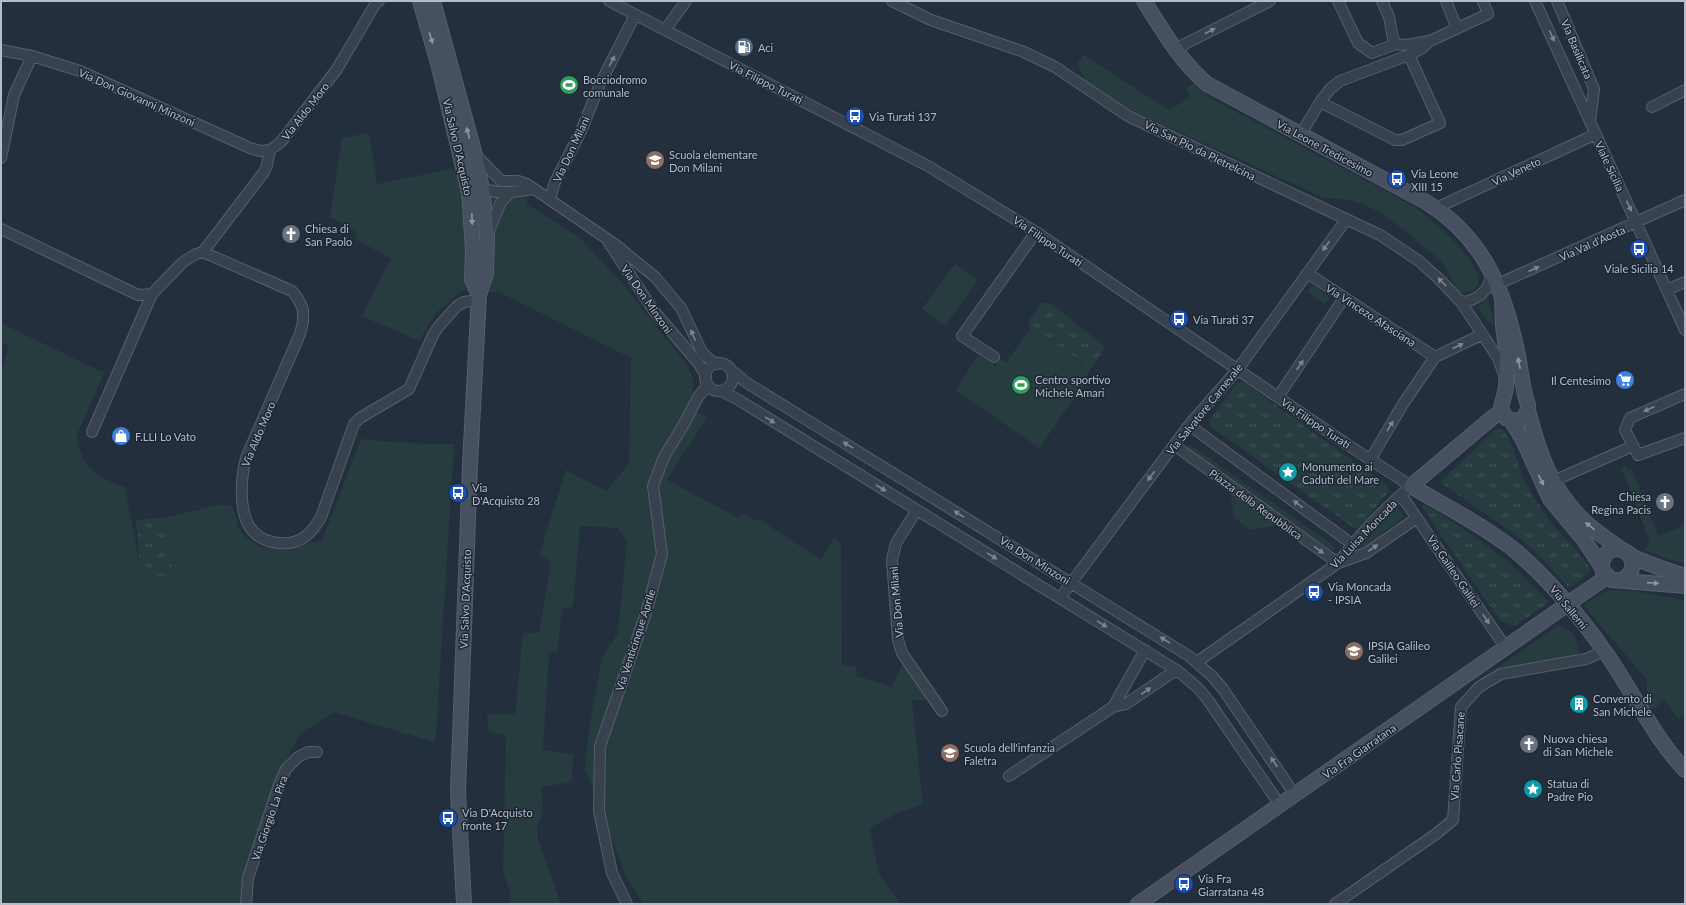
<svg xmlns="http://www.w3.org/2000/svg" width="1686" height="905" font-family="Lato,sans-serif">
<style>
.grass{fill:#263c3f}
.park{fill:url(#park-tufts)}
.lines{fill:none;stroke-linecap:round;stroke-linejoin:round}
.street-casing{stroke:#565f6c;stroke-width:12}
.secondary-casing{stroke:#565f6c;stroke-width:16}
.street{stroke:#38414e;stroke-width:10}
.secondary{stroke:#465061;stroke-width:14}
.secondary-bridge-casing{stroke:#565f6c;stroke-width:16;stroke-linecap:butt}
.secondary-bridge{stroke:#465061;stroke-width:14}
.oneway{fill:#7c8592}
.oneway2{fill:#8e96a5}
.labels{text-anchor:middle;dominant-baseline:central;stroke-width:3;stroke-linejoin:round;paint-order:stroke}
.poi-label{font-size:11px;fill:#b4bcc9;stroke:#1d2633;text-anchor:start}
.street-label{font-size:11px;fill:#b4bcc9;stroke:#1d2633}
</style>
<defs>
<pattern id="park-tufts" width="24" height="20" patternUnits="userSpaceOnUse"><rect width="24" height="20" fill="#263c3f"/><path d="M3 7l-1-3M5 7V3M7 7l1-3M15 17l-1-3M17 17v-4M19 17l1-3" fill="none" stroke="#435659"/></pattern>
</defs>
<rect width="100%" height="100%" fill="#242f3e"/>
<!-- grass -->
<path class="grass" d="M1084,55L1169,110L1191,97L1186,88L1194,83L1212,99L1412,205C1426,215 1500,273 1472,291C1469,293 1464,293 1461,292C1451,285 1449,270 1441,261C1436,256 1429,251 1423,246C1403,229 1382,210 1357,202C1346,198 1333,200 1322,197L1122,106L1094,90L1086,81L1079,68L1078,62Z
M369,133L377,184L452,169L528,196L527,204L580,238L621,282L684,361C696,381 696,384 687,405L707,418L667,479H666L738,518L742,513L754,520L762,521L821,560L834,537L841,545L842,665L856,667L857,676L892,687L902,664L907,666L930,699L912,701L923,804L896,814L870,828L879,874L901,904H643L625,874L585,769L591,716L602,658L618,633L627,541L618,528L580,526L573,607L562,609L557,652H549L543,750L573,754L572,782L541,787L543,810L537,828L538,839L561,904H510V892L503,872L506,735L489,731L487,714L515,715L523,633H539L551,562L539,555L566,470L607,491L629,463L631,358L499,292L462,291L436,313L419,341L362,316L391,259L354,238L357,232L330,217L342,138Z
M955,264L978,280L945,326L922,309Z
M1312,285L1329,297L1325,304L1307,292Z
M1487,296L1495,324L1491,325L1478,308Z
M1,323L104,373L77,435C79,465 99,479 125,487L142,576H173L168,517L219,505H230L235,511L238,528L249,540L261,547H278L322,541L361,439L404,443L454,444L436,733L434,742L334,712L300,734L285,763L242,883L241,904H1V372L9,346L1,343Z
M1031,327L1091,368L1085,378L1087,380L1039,448L956,390L978,355L995,366L1001,358L1006,363Z
M1189,444L1336,547L1333,551L1186,449Z
M1626,466L1628,471L1632,469L1658,536L1685,525V563L1668,559L1644,550L1650,541L1621,468Z
M1232,492L1275,524L1274,526L1250,530L1235,518L1230,493Z
M1397,505L1404,517L1354,554Z
M1612,590L1635,591L1685,600V714L1679,719L1664,700L1651,711L1646,706L1647,680L1583,605L1605,592Z
M1559,625C1573,630 1579,641 1579,656L1491,672Z"/>
<!-- park -->
<path class="park" d="M1042,303H1047L1053,305L1104,346L1105,348L1091,368L1028,325L1029,320Z
M1240,382H1243L1387,485L1389,491L1359,528H1354L1210,426L1209,421L1237,383Z
M1496,429H1501C1513,436 1518,468 1525,481C1540,513 1565,538 1588,564L1590,571L1588,574L1569,588L1537,553L1510,531L1440,482Z
M1425,504L1459,526L1508,561L1549,602L1516,625C1508,626 1505,624 1499,619L1422,507Z
M168,517L173,576H141L136,520Z"/>
<g class="lines">
<defs>
<path id="street" d="M609,1L928,166L1036,232L1348,445L1411,486C1384,509 1359,535 1338,563L1197,662
M892,1L931,20L1024,52L1055,67L1128,116L1380,235L1419,261L1438,278L1461,302L1498,358L1504,375
M1338,1L1358,43L1372,53L1396,44
M1382,1L1389,17L1393,38L1396,44C1408,47 1417,42 1430,41
M1446,1L1457,28
M1535,1L1685,330
M1557,1L1594,89L1590,121
M665,30L686,1
M1175,49L1270,1
M1,50L32,56L80,71L250,148L260,151L270,150
M1320,102L1395,140H1402L1440,123L1409,55
M1652,107L1685,90
M1301,134L1320,102L1330,89L1340,81L1409,55L1421,49L1430,41L1488,14L1483,1
M476,155L501,181H518L527,184L616,245L655,277L681,308L702,352L710,360L717,364
M1,158L14,95L32,56
M482,189L497,192H511
M550,198L555,182L581,131L600,84L635,15
M1436,208L1596,134
M1,229L138,295L152,294
M488,233L501,202L511,192L534,189
M609,243L654,311L699,364L706,376
M203,252L292,291L297,297L303,309V322L300,334L246,458C241,476 239,507 248,524C258,544 289,549 306,536C312,531 317,524 321,517L354,424L360,418L409,389L433,335L439,326L457,306L464,302L478,300
M1307,273L1435,357
M1498,284L1685,200
M1667,290L1685,282
M1461,302C1476,302 1492,289 1491,272
M994,357L962,336L1036,232
M705 377a14 14 0 1 1 28 0a14 14 0 1 1-28 0Z
M732,371L747,383L1189,656L1212,676L1223,689L1295,795
M721,391L737,399L1178,671L1199,689L1208,700L1280,805
M1685,394L1630,418L1625,430L1638,455L1685,438
M1278,397L1344,298
M1189,425L1352,544
M92,432L152,294L183,262L196,254L203,252L264,172L267,165L270,150L281,142L337,69L376,3L379,1
M1174,445L1338,563
M1370,460L1403,404L1435,357L1481,335
M1553,481L1633,446
M1401,495L1506,648
M917,510L896,543L892,560L898,640L902,653L942,711
M1338,563L1366,553L1417,518
M1060,598L1189,425L1238,369L1346,220
M1113,707L1145,650
M1009,776L1113,707L1126,704L1176,670
M246,904L248,878L279,785L286,769L298,757L308,752H317
M627,904L612,873L599,811L600,746L646,613L662,554L653,486L664,457L684,424L698,397L708,385
M1335,904L1436,834L1453,820L1461,707L1479,687L1501,674L1586,659L1604,651"/>
<path id="secondary" d="M420,1L438,63L469,192L473,250L472,279L479,295
M433,1L475,155L482,189L487,235L486,273L479,295L470,464L458,792L464,904
M1144,1C1163,31 1180,61 1207,84L1426,202C1483,237 1504,289 1517,351C1521,369 1522,388 1528,405C1528,418 1518,424 1506,418L1501,408L1506,388L1507,355L1503,326L1502,297
M1528,410C1539,453 1550,487 1583,520C1594,531 1609,540 1622,550
M1502,412L1493,417L1411,486C1445,506 1481,524 1512,548C1546,576 1580,616 1605,652C1633,691 1652,735 1685,770
M1511,420L1524,442L1550,499L1584,540L1602,567
M1685,576C1668,571 1652,565 1635,558C1630,555 1625,550 1619,549C1605,548 1600,561 1603,572L1612,580L1685,586
M1621,580C1632,576 1635,566 1630,556
M1579,596L1601,581L1605,575
M1138,904L1552,615"/>
</defs>
<!-- street casing -->
<use href="#street" class="street-casing"/>
<!-- secondary casing -->
<use href="#secondary" class="secondary-casing"/>
<!-- street -->
<use href="#street" class="street"/>
<!-- secondary -->
<use href="#secondary" class="secondary"/>
<defs>
<path id="secondary-bridge" d="M1552,615L1579,596"/>
</defs>
<!-- secondary-bridge casing -->
<use href="#secondary-bridge" class="secondary-bridge-casing"/>
<!-- secondary-bridge -->
<use href="#secondary-bridge" class="secondary-bridge"/>
</g>
<!-- one-way arrows -->
<defs><path id="oneway-solid" d="M-6-.8H1V-3.2L6.5 0L1 3.2V.8H-6Z"/></defs>
<g class="oneway">
<use href="#oneway-solid" transform="translate(1210 31) rotate(-27)"/>
<use href="#oneway-solid" transform="translate(1552 36) rotate(66)"/>
<use href="#oneway-solid" transform="translate(612 61) rotate(-63)"/>
<use href="#oneway-solid" transform="translate(1629 206) rotate(65)"/>
<use href="#oneway-solid" transform="translate(1326 246) rotate(126)"/>
<use href="#oneway-solid" transform="translate(1534 269) rotate(-24)"/>
<use href="#oneway-solid" transform="translate(1442 282) rotate(-134)"/>
<use href="#oneway-solid" transform="translate(693 335) rotate(-113)"/>
<use href="#oneway-solid" transform="translate(1458 346) rotate(-25)"/>
<use href="#oneway-solid" transform="translate(1300 365) rotate(-56)"/>
<use href="#oneway-solid" transform="translate(1649 409) rotate(156)"/>
<use href="#oneway-solid" transform="translate(770 420) rotate(32)"/>
<use href="#oneway-solid" transform="translate(1390 426) rotate(-59)"/>
<use href="#oneway-solid" transform="translate(848 445) rotate(-148)"/>
<use href="#oneway-solid" transform="translate(1151 476) rotate(127)"/>
<use href="#oneway-solid" transform="translate(881 488) rotate(32)"/>
<use href="#oneway-solid" transform="translate(1298 504) rotate(-144)"/>
<use href="#oneway-solid" transform="translate(959 514) rotate(-148)"/>
<use href="#oneway-solid" transform="translate(1373 548) rotate(-35)"/>
<use href="#oneway-solid" transform="translate(1319 550) rotate(36)"/>
<use href="#oneway-solid" transform="translate(992 556) rotate(32)"/>
<use href="#oneway-solid" transform="translate(1486 619) rotate(56)"/>
<use href="#oneway-solid" transform="translate(1102 624) rotate(32)"/>
<use href="#oneway-solid" transform="translate(1165 640) rotate(-148)"/>
<use href="#oneway-solid" transform="translate(1146 691) rotate(-35)"/>
<use href="#oneway-solid" transform="translate(1274 762) rotate(-123)"/>
</g>
<g class="oneway2">
<use href="#oneway-solid" transform="translate(431 38) rotate(73)"/>
<use href="#oneway-solid" transform="translate(468 133) rotate(-105)"/>
<use href="#oneway-solid" transform="translate(472 219) rotate(88)"/>
<use href="#oneway-solid" transform="translate(1519 363) rotate(-101)"/>
<use href="#oneway-solid" transform="translate(1541 480) rotate(64)"/>
<use href="#oneway-solid" transform="translate(1590 526) rotate(-141)"/>
<use href="#oneway-solid" transform="translate(1653 583) rotate(4)"/>
</g>
<!-- icons -->
<defs>
<symbol id="fuel-disc" viewBox="-11 -11 22 22"><circle r="9.5" fill="#5c6f8a" stroke="#1d2633"/><path d="M-5.5-6h7V0h2V4h1.3V-2.5L3-4.5l.8-.8L6-3V5H2.5V1h-1V6h-7ZM-4.2-4.7v3.2H.2V-4.7Z" fill="#fff"/></symbol>
<symbol id="stadium-disc" viewBox="-11 -11 22 22"><circle r="9.5" fill="#2e9e5b" stroke="#1d2633"/><path d="M0-5a6.5 5 0 1 0 0 10a6.5 5 0 1 0 0-10ZM-3.5-1.8h7v3.6h-7Z" fill="#fff"/></symbol>
<symbol id="bus-disc" viewBox="-11 -11 22 22"><circle r="9.5" fill="#1a4fb4" stroke="#1d2633"/><path d="M-5-6H5V4H4V6H2V4H-2V6H-4V4H-5ZM-3.5-4V0h7V-4ZM-3.5 1.2v1.5H-2V1.2ZM2 1.2v1.5H3.5V1.2Z" fill="#fff"/></symbol>
<symbol id="school-disc" viewBox="-11 -11 22 22"><circle r="9.5" fill="#8d6e63" stroke="#1d2633"/><path d="M0-5L7-2L0 1L-7-2ZM-4 1L0 2.5L4 1V4Q0 6-4 4Z" fill="#fff"/></symbol>
<symbol id="church-disc" viewBox="-11 -11 22 22"><circle r="9.5" fill="#6b7280" stroke="#1d2633"/><path d="M-1.2-6h2.4v3.5h3.3v2.4h-3.3V6h-2.4V-.1h-3.3v-2.4h3.3Z" fill="#fff"/></symbol>
<symbol id="supermarket-disc" viewBox="-11 -11 22 22"><circle r="9.5" fill="#3f7fe0" stroke="#1d2633"/><path d="M-6-5.5h2.5l.6 2H6L4.5 2H-2.5L-4.4-4H-6ZM-1.5 3.2a1.3 1.3 0 1 0 .1 0ZM3 3.2a1.3 1.3 0 1 0 .1 0Z" fill="#fff"/></symbol>
<symbol id="shop-disc" viewBox="-11 -11 22 22"><circle r="9.5" fill="#3f7fe0" stroke="#1d2633"/><path d="M-5-2.5h2.3a2.7 3.5 0 0 1 5.4 0H5L5.5 6h-11ZM-1.5-2.5h3a1.5 2.3 0 0 0-3 0Z" fill="#fff"/></symbol>
<symbol id="sight-disc" viewBox="-11 -11 22 22"><circle r="9.5" fill="#0f9aa8" stroke="#1d2633"/><path d="M0-6L1.8-2.2L6-1.7L2.9 1.2L3.7 5.4L0 3.3L-3.7 5.4L-2.9 1.2L-6-1.7L-1.8-2.2Z" fill="#fff"/></symbol>
<symbol id="building-disc" viewBox="-11 -11 22 22"><circle r="9.5" fill="#0f9aa8" stroke="#1d2633"/><path d="M-4-6H4V6H1V3H-1V6H-4ZM-2.5-4.3h1.7v1.8h-1.7ZM.8-4.3h1.7v1.8H.8ZM-2.5-1h1.7V.8h-1.7ZM.8-1h1.7V.8H.8Z" fill="#fff"/></symbol>
</defs>
<g fill-rule="evenodd">
<use href="#fuel-disc" x="733" y="36" width="22" height="22"/>
<use href="#stadium-disc" x="558" y="74" width="22" height="22"/>
<use href="#bus-disc" x="844" y="105" width="22" height="22"/>
<use href="#school-disc" x="644" y="149" width="22" height="22"/>
<use href="#bus-disc" x="1386" y="168" width="22" height="22"/>
<use href="#church-disc" x="280" y="223" width="22" height="22"/>
<use href="#bus-disc" x="1628" y="238" width="22" height="22"/>
<use href="#bus-disc" x="1168" y="308" width="22" height="22"/>
<use href="#supermarket-disc" x="1614" y="369" width="22" height="22"/>
<use href="#stadium-disc" x="1010" y="374" width="22" height="22"/>
<use href="#shop-disc" x="110" y="425" width="22" height="22"/>
<use href="#sight-disc" x="1277" y="461" width="22" height="22"/>
<use href="#bus-disc" x="447" y="482" width="22" height="22"/>
<use href="#church-disc" x="1654" y="491" width="22" height="22"/>
<use href="#bus-disc" x="1303" y="581" width="22" height="22"/>
<use href="#school-disc" x="1343" y="640" width="22" height="22"/>
<use href="#building-disc" x="1568" y="693" width="22" height="22"/>
<use href="#church-disc" x="1518" y="733" width="22" height="22"/>
<use href="#school-disc" x="939" y="742" width="22" height="22"/>
<use href="#sight-disc" x="1522" y="778" width="22" height="22"/>
<use href="#bus-disc" x="437" y="807" width="22" height="22"/>
<use href="#bus-disc" x="1173" y="873" width="22" height="22"/>
</g>
<g class="labels">
<!-- poi labels -->
<g class="poi-label">
<text x="758" y="47">Aci</text>
<text x="583" y="79">Bocciodromo<tspan x="583" dy="13">comunale</tspan></text>
<text x="869" y="116">Via Turati 137</text>
<text x="669" y="154">Scuola elementare<tspan x="669" dy="13">Don Milani</tspan></text>
<text x="1411" y="173">Via Leone<tspan x="1411" dy="13">XIII 15</tspan></text>
<text x="305" y="228">Chiesa di<tspan x="305" dy="13">San Paolo</tspan></text>
<text x="1639" y="268" text-anchor="middle">Viale Sicilia 14</text>
<text x="1193" y="319">Via Turati 37</text>
<text x="1035" y="379">Centro sportivo<tspan x="1035" dy="13">Michele Amari</tspan></text>
<text x="1611" y="380" text-anchor="end">Il Centesimo</text>
<text x="135" y="436">F.LLI Lo Vato</text>
<text x="1302" y="466">Monumento ai<tspan x="1302" dy="13">Caduti del Mare</tspan></text>
<text x="472" y="487">Via<tspan x="472" dy="13">D'Acquisto 28</tspan></text>
<text x="1651" y="496" text-anchor="end">Chiesa<tspan x="1651" dy="13">Regina Pacis</tspan></text>
<text x="1328" y="586">Via Moncada<tspan x="1328" dy="13">- IPSIA</tspan></text>
<text x="1368" y="645">IPSIA Galileo<tspan x="1368" dy="13">Galilei</tspan></text>
<text x="1593" y="698">Convento di<tspan x="1593" dy="13">San Michele</tspan></text>
<text x="1543" y="738">Nuova chiesa<tspan x="1543" dy="13">di San Michele</tspan></text>
<text x="964" y="747">Scuola dell'infanzia<tspan x="964" dy="13">Faletra</tspan></text>
<text x="1547" y="783">Statua di<tspan x="1547" dy="13">Padre Pio</tspan></text>
<text x="462" y="812">Via D'Acquisto<tspan x="462" dy="13">fronte 17</tspan></text>
<text x="1198" y="878">Via Fra<tspan x="1198" dy="13">Giarratana 48</tspan></text>
</g>
<!-- street labels -->
<g class="street-label">
<text transform="translate(1577 49) rotate(67)">Via Basilicata</text>
<text transform="translate(766 82) rotate(27)">Via Filippo Turati</text>
<text transform="translate(137 97) rotate(24)">Via Don Giovanni Minzoni</text>
<text transform="translate(305 111) rotate(-52)">Via Aldo Moro</text>
<text transform="translate(458 147) rotate(77)">Via Salvo D'Acquisto</text>
<text transform="translate(1325 148) rotate(28)">Via Leone Tredicesimo</text>
<text transform="translate(571 149) rotate(-65)">Via Don Milani</text>
<text transform="translate(1200 150) rotate(26)">Via San Pio da Pietrelcina</text>
<text transform="translate(1610 166) rotate(65)">Viale Sicilia</text>
<text transform="translate(1516 171) rotate(-25)">Via Veneto</text>
<text transform="translate(1048 241) rotate(34)">Via Filippo Turati</text>
<text transform="translate(1592 243) rotate(-24)">Via Val d'Aosta</text>
<text transform="translate(647 299) rotate(55)">Via Don Minzoni</text>
<text transform="translate(1371 315) rotate(33)">Via Vincezo Afasciana</text>
<text transform="translate(1204 409) rotate(-51)">Via Salvatore Carnevale</text>
<text transform="translate(1316 423) rotate(34)">Via Filippo Turati</text>
<text transform="translate(258 434) rotate(-67)">Via Aldo Moro</text>
<text transform="translate(1256 504) rotate(36)">Piazza della Repubblica</text>
<text transform="translate(1363 534) rotate(-46)">Via Luisa Moncada</text>
<text transform="translate(1035 560) rotate(32)">Via Don Minzoni</text>
<text transform="translate(1454 571) rotate(56)">Via Galileo Galilei</text>
<text transform="translate(465 599) rotate(-88)">Via Salvo D'Acquisto</text>
<text transform="translate(896 602) rotate(-95)">Via Don Milani</text>
<text transform="translate(1569 607) rotate(51)">Via Sallemi</text>
<text transform="translate(635 640) rotate(-72)">Via Venticinque Aprile</text>
<text transform="translate(1359 751) rotate(-35)">Via Fra Giarratana</text>
<text transform="translate(1457 756) rotate(-86)">Via Carlo Pisacane</text>
<text transform="translate(269 818) rotate(-71)">Via Giorgio La Pira</text>
</g>
</g>
<!-- border -->
<rect width="1686" height="905" fill="none" stroke="#b4bcc9" stroke-width="4"/>
</svg>
